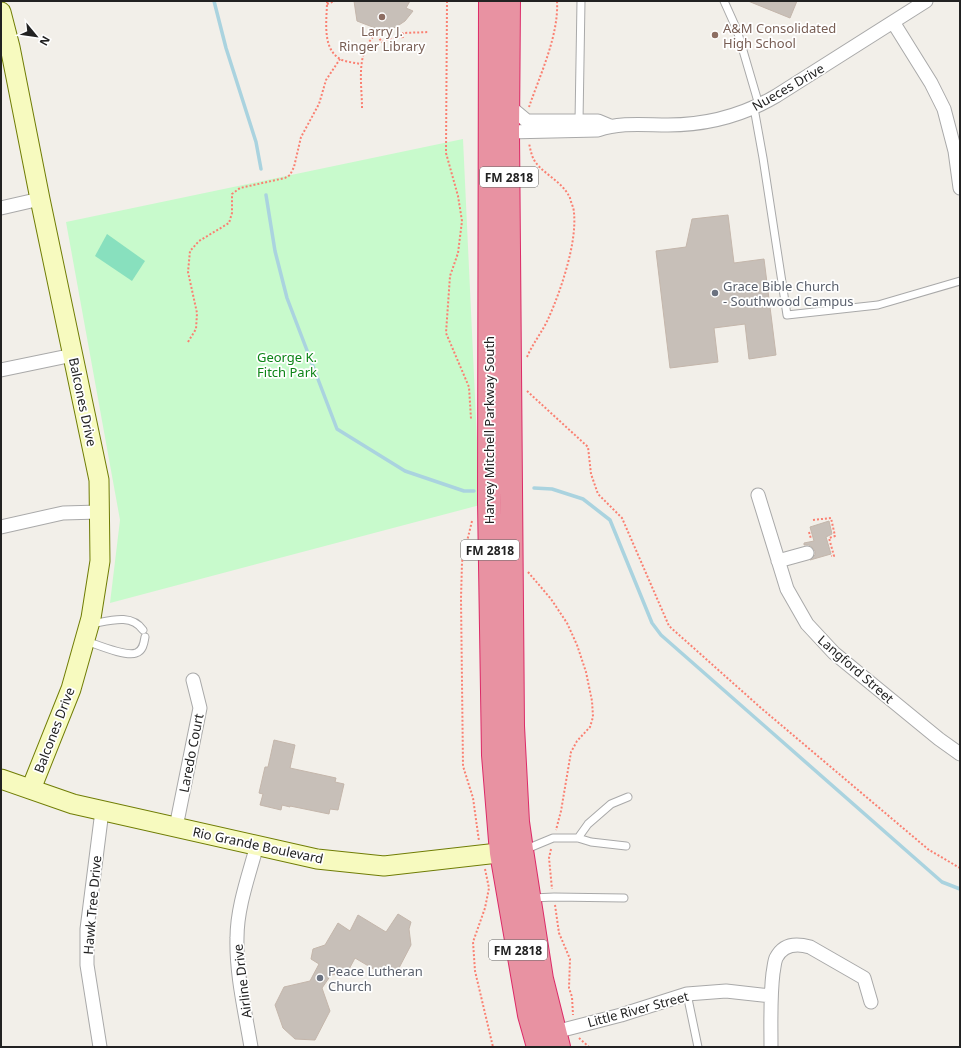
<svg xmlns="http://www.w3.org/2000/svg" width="961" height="1048" font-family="'Noto Sans',sans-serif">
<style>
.park{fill:#c8facc}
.pitch{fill:#88e0be}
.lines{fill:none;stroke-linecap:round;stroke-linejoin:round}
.stream{stroke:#aad3df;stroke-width:3.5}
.building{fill:#c7bfb8;stroke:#c4b6ab}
.lane-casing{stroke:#a9a9a9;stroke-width:9}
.street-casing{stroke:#a9a9a9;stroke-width:15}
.secondary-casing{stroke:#707d05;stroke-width:21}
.highway-casing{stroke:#dc2a67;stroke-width:24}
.path{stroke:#fa8072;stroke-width:2;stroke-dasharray:2 2;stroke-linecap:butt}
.lane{stroke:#fff;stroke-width:7}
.street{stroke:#fff;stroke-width:13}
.secondary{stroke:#f7fabf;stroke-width:19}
.highway{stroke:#e892a2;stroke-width:22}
.education-dot{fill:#8d6e63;stroke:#fff;stroke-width:1.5}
.worship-dot{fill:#6b7280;stroke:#fff;stroke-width:1.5}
.labels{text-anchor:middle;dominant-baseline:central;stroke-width:3.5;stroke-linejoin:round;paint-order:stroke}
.shield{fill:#fff;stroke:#646464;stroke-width:1}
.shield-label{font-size:12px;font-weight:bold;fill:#222}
.education-label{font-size:13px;fill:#785e54;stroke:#fff;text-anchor:start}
.street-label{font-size:13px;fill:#222;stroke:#fff}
.worship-label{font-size:13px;fill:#5b616d;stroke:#fff;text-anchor:start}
.park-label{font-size:13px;fill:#0c8416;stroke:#fff}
</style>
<rect width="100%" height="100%" fill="#f2efe9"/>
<!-- park -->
<path class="park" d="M463,139L480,505L110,603L120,520L66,222Z"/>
<!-- pitch -->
<path class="pitch" d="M107,234L145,261L132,281L95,256Z"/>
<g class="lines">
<!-- stream -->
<path class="stream" d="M214,1L226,48L256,142L261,169
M266,195L275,251L287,298L337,429L405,471L464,491H474
M534,488L552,489L583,499L610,520L652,623L661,635L942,882L960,889"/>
</g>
<!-- building -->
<path class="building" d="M354,1H410L406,8L413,11L405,21L396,27L383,31L357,21Z
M748,1H797L790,18Z
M728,215L734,263L764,259L776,355L749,359L745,324L714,328L718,362L670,368L656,251L686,247L692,219Z
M829,521L832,534L826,537L831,554L810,560L815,555V551L812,547L809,545H804V543L814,541L810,527Z
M274,740L295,745L290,768L336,778L335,782L344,784L338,810L330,809L329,814L290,806V807L282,805L281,810L260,805L263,794L259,793L265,767H268Z
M398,914L411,922L409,929L411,945L399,968L382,974L355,958L347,973L331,975L322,988L330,1011L315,1040L295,1039L283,1028L275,1005L284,987L310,981L319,964L311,959L313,949L325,945L338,923L350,931L358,915L386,932Z"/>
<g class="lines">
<defs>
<path id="lane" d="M724,1L737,30L759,105
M754,108L763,158L787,315L878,305L960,281
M579,121L581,1
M91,624C109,621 131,613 143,630
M86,641C98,645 126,657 136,653C143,651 144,643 145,637
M578,838L588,824L611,804L628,797
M524,850L553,838H578L591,842L626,846
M533,898L554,897L624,898
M687,994L698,1047"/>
<path id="street" d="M893,22L931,83L944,109L955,151L960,188
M509,106L527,121H598L610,126
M508,132L598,130C620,122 645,125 668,125C707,125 742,116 776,96L926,1
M1,208L40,199
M1,370L73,355
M758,495L787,589L807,624L834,653L939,739L960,754
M1,527L63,513L99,512
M778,561L807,553
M176,827L200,708L193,680
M555,1032L621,1015L687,994L726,991L771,996
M100,1047L87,965V929L102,811
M251,1047C245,1011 236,974 237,938C237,907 249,875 257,845
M771,1047C771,1022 770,998 773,973C774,969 774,963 776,958C783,944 796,943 810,947L864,978L871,1002"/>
<path id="secondary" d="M1,12L10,47L40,199L99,480L100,561L91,618L71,689L31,789
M1,779L73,804L317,859L384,866L516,851"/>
<path id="highway" d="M490,1L489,502L493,755L501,853L529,1015L538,1047
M509,1L508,132L513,726L518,822L522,850L542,979L559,1047"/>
</defs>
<!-- lane casing -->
<use href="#lane" class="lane-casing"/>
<!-- street casing -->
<use href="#street" class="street-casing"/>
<!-- secondary casing -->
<use href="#secondary" class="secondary-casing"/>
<!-- highway casing -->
<use href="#highway" class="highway-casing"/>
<!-- path -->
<path class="path" d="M327,1C327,20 321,50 342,60C348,62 355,63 361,64
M447,1L446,153L458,196L462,221L458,253L450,276L446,333L469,387L471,419
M327,4L335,1
M529,107C540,75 559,35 557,1
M362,108C362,83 355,53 376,34L382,42L389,39L403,37V33L429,32
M188,342L196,329L197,313L188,272L190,251L199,241L229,223L232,213V194L240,188L285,178L290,175L294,167L301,137L319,104L326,80L340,59
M527,357C533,343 543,331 549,317C561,290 577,243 574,213C574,208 571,203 570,198C562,180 540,173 533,158C531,153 530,148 529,143
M527,391L588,447L591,474L598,494L622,518L669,626L761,708L929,850L960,868
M813,520L831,518L835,536L829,538L834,556H831
M472,521L462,562L461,599L463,766L473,798L479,841
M809,532L811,539
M528,572L551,599L567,623L577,645L586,672L592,701L593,717L590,727L577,741L571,752L561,811L556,830
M551,849L549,858L552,889
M485,869L489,888L485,908L473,942L475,971L493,1047
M555,905L559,933L570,959L569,988L572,997L573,1015
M579,1038L589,1047"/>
<!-- lane -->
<use href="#lane" class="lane"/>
<!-- street -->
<use href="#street" class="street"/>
<!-- secondary -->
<use href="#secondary" class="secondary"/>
<!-- highway -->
<use href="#highway" class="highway"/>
</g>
<!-- markers -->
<g class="education-dot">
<circle cx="382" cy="17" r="4"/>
<circle cx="715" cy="35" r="4"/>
</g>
<g class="worship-dot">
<circle cx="715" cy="293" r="4"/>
<circle cx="320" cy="978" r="4"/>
</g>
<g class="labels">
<!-- shield labels -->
<g class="shield">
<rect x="480" y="167" width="58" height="20" rx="3"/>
<rect x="461" y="540" width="58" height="20" rx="3"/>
<rect x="489" y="940" width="58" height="20" rx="3"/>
</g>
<g class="shield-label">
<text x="509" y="177">FM 2818</text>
<text x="490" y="550">FM 2818</text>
<text x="518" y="950">FM 2818</text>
</g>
<!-- education labels -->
<g class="education-label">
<text x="723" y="28">A&amp;M Consolidated<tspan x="723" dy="15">High School</tspan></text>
<text x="382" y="31" text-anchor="middle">Larry J.<tspan x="382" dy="15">Ringer Library</tspan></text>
</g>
<!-- street labels -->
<g class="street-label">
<text transform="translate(788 87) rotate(-30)">Nueces Drive</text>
<text transform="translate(83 402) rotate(78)">Balcones Drive</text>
<text transform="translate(489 430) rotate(-90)">Harvey Mitchell Parkway South</text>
<text transform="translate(856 669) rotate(41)">Langford Street</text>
<text transform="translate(54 730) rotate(-69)">Balcones Drive</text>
<text transform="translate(191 753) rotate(-79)">Laredo Court</text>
<text transform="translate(258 845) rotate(12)">Rio Grande Boulevard</text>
<text transform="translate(92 905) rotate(-85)">Hawk Tree Drive</text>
<text transform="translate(242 981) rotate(-97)">Airline Drive</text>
<text transform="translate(638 1009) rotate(-15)">Little River Street</text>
</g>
<!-- worship labels -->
<g class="worship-label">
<text x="723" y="286">Grace Bible Church<tspan x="723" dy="15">- Southwood Campus</tspan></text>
<text x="328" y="971">Peace Lutheran<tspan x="328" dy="15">Church</tspan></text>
</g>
<!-- park labels -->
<g class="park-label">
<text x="287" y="357">George K.<tspan x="287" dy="15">Fitch Park</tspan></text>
</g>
</g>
<!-- border -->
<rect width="961" height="1048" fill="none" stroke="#222222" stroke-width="4"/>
<!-- north arrow -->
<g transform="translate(36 36) rotate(119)" stroke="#ffffff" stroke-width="3" paint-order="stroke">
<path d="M0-3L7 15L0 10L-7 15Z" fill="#222222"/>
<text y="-6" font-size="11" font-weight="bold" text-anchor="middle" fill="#222222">N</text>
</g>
</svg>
